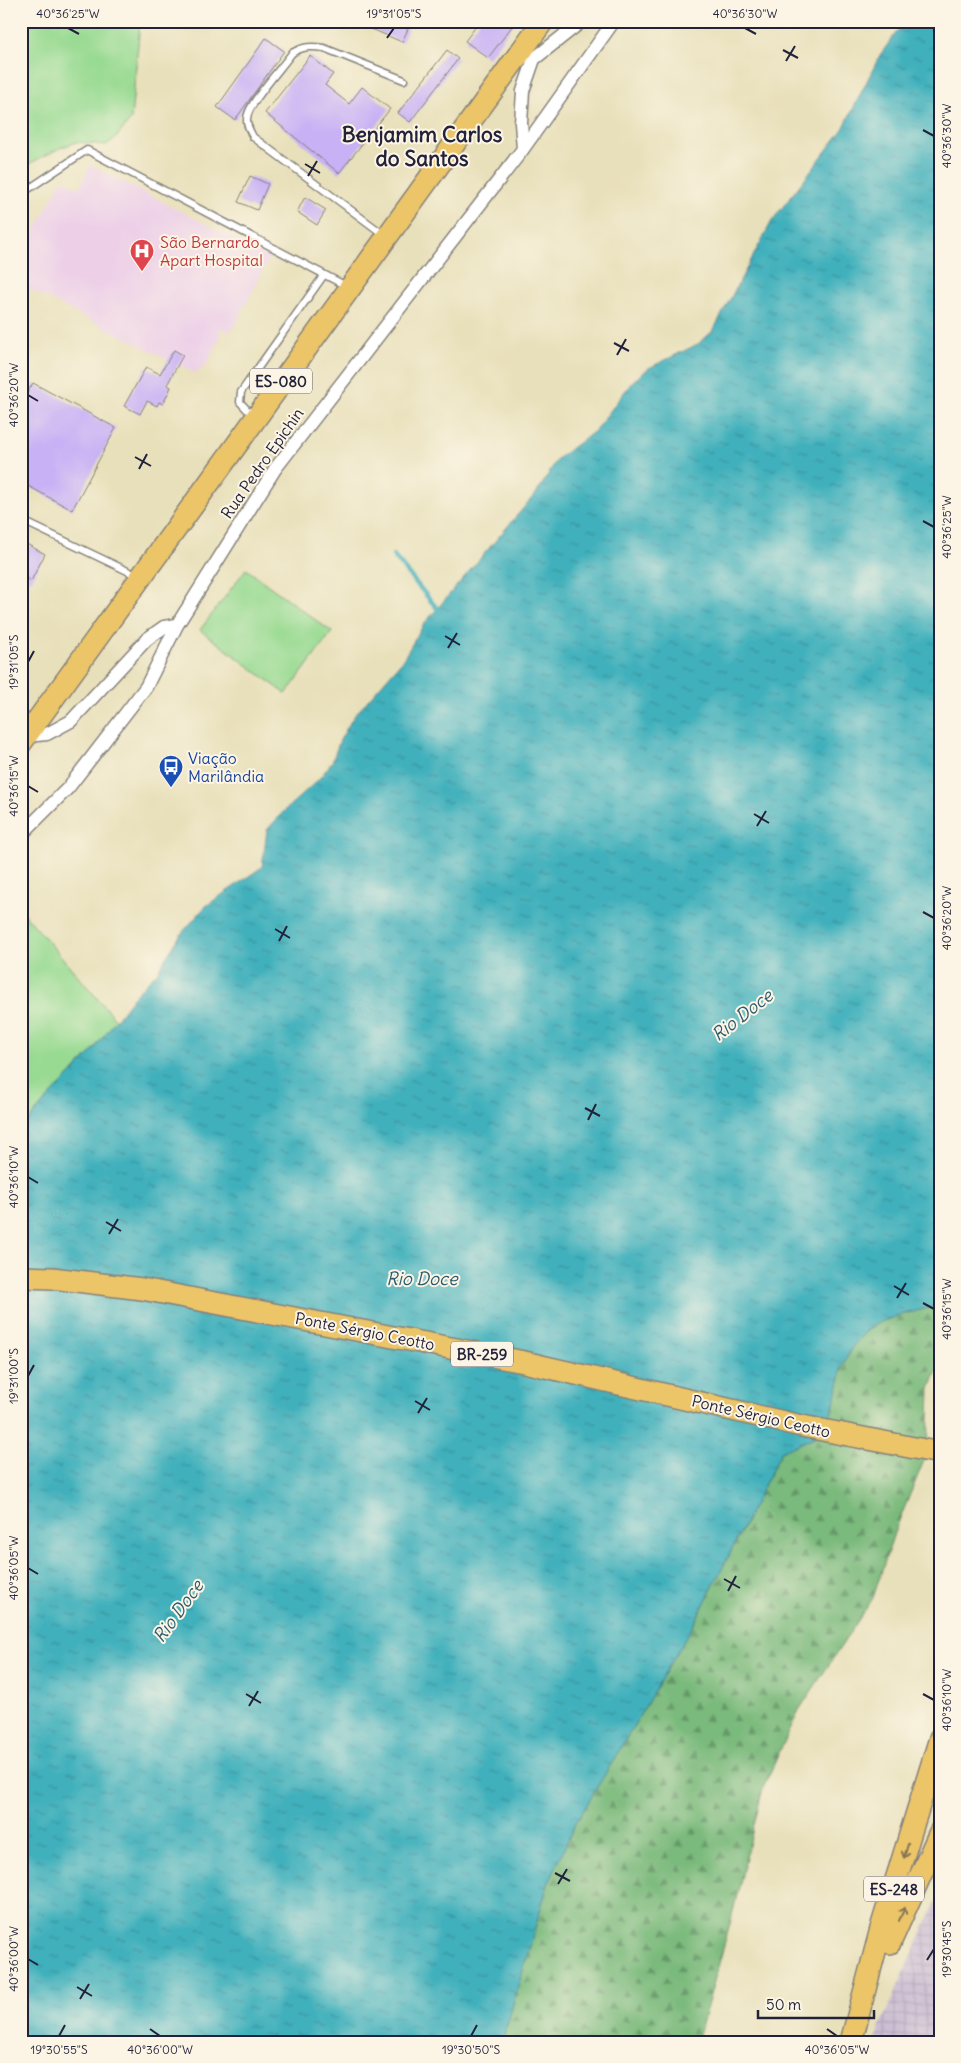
<svg xmlns="http://www.w3.org/2000/svg" width="961" height="2063" font-family="Delius,sans-serif">
<style>
.built{fill:#edd0e8}
.industrial{fill:url(#industrial-grid)}
.green{fill:#98da92;stroke:#5d7e66}
.forest{fill:url(#forest-firs);stroke:#4e6e5c}
.water{fill:url(#water-ripples);stroke:#32697c}
.lines{fill:none;stroke-linecap:round;stroke-linejoin:round}
.stream{stroke:#41b0bc;stroke-width:4.5}
.building{fill:#c8b1f5}
.service-casing{stroke:#85817a;stroke-width:9}
.minor-casing{stroke:#85817a;stroke-width:15}
.primary-casing{stroke:#85817a;stroke-width:24}
.trunk-casing{stroke:#85817a;stroke-width:24}
.service{stroke:#fff;stroke-width:6}
.minor{stroke:#fff;stroke-width:12}
.primary{stroke:#ecc569;stroke-width:21}
.trunk{stroke:#ecc569;stroke-width:21}
.oneway{stroke:#877452}
.ticks{fill:none;stroke:#22223b;stroke-width:2}
.labels{text-anchor:middle;dominant-baseline:central;stroke-width:4;stroke-linejoin:round;paint-order:stroke}
.shield{fill:#fcf5e5;stroke:#63616e;stroke-width:1}
.shield-label{font-size:15px;font-weight:bold;fill:#22223b}
.health-label{font-size:16px;fill:#be3a42;stroke:#fcf5e5;text-anchor:start}
.street-label{font-size:16px;fill:#22223b;stroke:#fcf5e5}
.transit-label{font-size:16px;fill:#164399;stroke:#fcf5e5;text-anchor:start}
.water-label{font-size:18px;font-style:italic;fill:#2e5b6f;stroke:#fcf5e5}
.district-label{font-size:21px;font-weight:bold;fill:#22223b;stroke:#fcf5e5}
.neatline{fill:none;stroke:#22223b;stroke-width:2}
.ticks-label{font-size:12px;text-anchor:middle;fill:#22223b}
</style>
<defs>
<pattern id="industrial-grid" width="8" height="8" patternUnits="userSpaceOnUse" patternTransform="scale(1.25)"><rect width="8" height="8" fill="#ccbed4"/><path d="M0 4h8M4 0v8" fill="none" stroke="#afa3b7"/></pattern>
<pattern id="forest-firs" width="22" height="20" patternUnits="userSpaceOnUse" patternTransform="scale(1.25)"><rect width="22" height="20" fill="#7aba7c"/><path d="M5 1l3.5 6h-7zM16 11l3.5 6h-7z" fill="#649767"/></pattern>
<pattern id="water-ripples" width="26" height="14" patternUnits="userSpaceOnUse" patternTransform="scale(1.25)"><rect width="26" height="14" fill="#41b0bc"/><path d="M2 4q2-2 4 0t4 0M15 11q2-2 4 0t4 0" fill="none" stroke="#368f9a"/></pattern>
</defs>
<rect width="100%" height="100%" fill="#fcf5e5"/>
<filter id="ink" filterUnits="userSpaceOnUse"><feTurbulence type="fractalNoise" baseFrequency=".02" numOctaves="2"/><feDisplacementMap in="SourceGraphic" scale="10" xChannelSelector="R" yChannelSelector="G"/><feConvolveMatrix kernelMatrix="1 2 1 2 8 2 1 2 1" color-interpolation-filters="sRGB"/></filter>
<filter id="wash" filterUnits="userSpaceOnUse"><feTurbulence type="fractalNoise" baseFrequency=".0096" numOctaves="4" result="noise"/><feDisplacementMap in="SourceGraphic" scale="20" xChannelSelector="R" yChannelSelector="G"/><feGaussianBlur stdDeviation="1.12" result="paint"/><feColorMatrix in="noise" values="0 0 0 0 0 0 0 0 0 0 0 0 0 0 0 0 0 1.4 0 .05"/><feComposite in="paint" operator="in"/></filter>
<g filter="url(#wash)">
<rect width="100%" height="100%" fill="#e8e0ba"/>
<!-- built -->
<path class="built" d="M90,165L270,257L231,332L220,327V338L206,365L195,373L21,285V259L62,179L79,188Z"/>
<!-- industrial -->
<path class="industrial" d="M940,1893V2042H875L879,2028Z"/>
<!-- green -->
<path class="green" d="M21,21H121L131,26L140,24L131,119L116,138L106,145L77,142L60,148L21,168Z
M246,569L332,632L286,694L200,630Z
M21,910L116,1020L91,1053L37,1110L21,1131Z
M940,1786V1819L934,1829L930,1821Z"/>
<!-- forest -->
<path class="forest" d="M940,1305V1370L937,1371L930,1389L928,1451L894,1533L873,1598L799,1710L763,1788L730,1924L697,2042H502L547,1887L573,1828L694,1624L781,1452L823,1433L827,1429L839,1385L841,1368L852,1347L868,1329L880,1322L904,1314Z"/>
<!-- water -->
<path class="water" d="M909,21H940V1305L904,1314L880,1322L868,1329L852,1347L841,1368L839,1385L827,1429L823,1433L781,1452L694,1624L573,1828L547,1887L502,2042H21V1131L37,1110L91,1053L134,996L157,972L181,934L206,906L262,867L267,830L286,809L319,779L332,762L340,740L354,716L402,661L424,624L538,491L558,458L595,431L632,382L649,368L698,344L713,331L772,221L843,129L880,55L899,29Z"/>
<g class="lines">
<!-- stream -->
<path class="stream" d="M393,555L440,612"/>
</g>
<g id="blocks">
<!-- building -->
<path class="building" d="M353,21H389L408,29L402,42Z
M480,21H516L488,58L465,41Z
M266,38L284,51L235,120L217,107Z
M447,50L458,59L410,122L398,113Z
M310,56L333,74L325,85L349,104L362,87L390,109L339,173L265,113Z
M250,176L268,184L257,210L238,202Z
M305,197L326,210L317,225L297,212Z
M174,350L183,355L167,385L171,387L163,404L159,402L157,406L147,401L140,414L124,406L146,367L160,374Z
M33,383L116,428L72,510L21,482V404Z
M21,541L45,554L31,581L21,575Z"/>
</g>
</g>
<g filter="url(#ink)">
<use href="#blocks" fill-opacity="0" stroke="#85817a" stroke-width="1"/>
<g class="lines">
<defs>
<path id="service" d="M21,194L87,150L348,287
M383,234L253,137C249,129 245,123 248,114C252,100 282,67 292,53C304,46 311,46 324,48L404,80
M254,417L240,402L241,392L324,275
M21,520L138,576"/>
<path id="minor" d="M526,55L534,59L582,21
M523,149L521,123L523,91L534,59
M26,736L47,734L71,721L147,639L164,627L177,625
M21,835L68,788L146,687L177,625L275,469L523,149L614,21"/>
<path id="primary" d="M21,743L543,21
M890,1943L940,1832
M851,2042L882,1925L940,1738"/>
<path id="trunk" d="M21,1277L52,1278L142,1289L524,1362L797,1425L940,1453"/>
</defs>
<!-- service casing -->
<use href="#service" class="service-casing"/>
<!-- minor casing -->
<use href="#minor" class="minor-casing"/>
<!-- primary casing -->
<use href="#primary" class="primary-casing"/>
<!-- trunk casing -->
<use href="#trunk" class="trunk-casing"/>
<!-- service -->
<use href="#service" class="service"/>
<!-- minor -->
<use href="#minor" class="minor"/>
<!-- primary -->
<use href="#primary" class="primary"/>
<!-- trunk -->
<use href="#trunk" class="trunk"/>
</g>
<!-- one-way arrows -->
<defs><path id="oneway-shaft" d="M-6 0H5M1.5-3L5.5 0L1.5 3" fill="none" stroke-width="1.6" stroke-linecap="round" stroke-linejoin="round" transform="scale(1.25)"/></defs>
<g class="oneway">
<use href="#oneway-shaft" transform="translate(906 1851) rotate(107)"/>
<use href="#oneway-shaft" transform="translate(902 1914) rotate(-66)"/>
</g>
</g>
<!-- ticks -->
<path class="ticks" d="M68,28L79,34M745,28L756,34M387,38L394,28M783,50L798,58M786,61L795,46M923,130L934,136M305,164L320,173M308,176L317,161M614,343L629,351M617,355L626,339M28,395L38,401M135,457L151,466M139,469L147,454M923,521L934,527M445,636L460,645M448,648L457,633M28,662L34,651M28,786L38,792M754,814L769,823M757,826L766,811M923,912L934,918M275,929L290,938M279,941L287,926M585,1108L600,1116M588,1120L596,1104M28,1177L38,1183M106,1222L121,1231M109,1234L118,1219M894,1286L909,1295M897,1298L906,1283M923,1303L934,1309M28,1376L34,1365M415,1401L430,1410M418,1413L427,1398M28,1568L38,1574M724,1579L740,1588M728,1591L736,1576M246,1694L261,1703M923,1694L934,1700M249,1706L258,1691M555,1873L570,1881M558,1884L567,1869M28,1959L38,1965M927,1960L934,1949M77,1987L92,1996M80,1999L89,1984M150,2029L160,2036M827,2029L837,2036M59,2036L65,2025M471,2036L477,2025"/>
<!-- icons -->
<defs>
<symbol id="hospital-pin" viewBox="-11 -11 22 30"><path d="M0 17L-7.5 6A9.5 9.5 0 1 1 7.5 6Z" fill="#e0444e" stroke="#fcf5e5"/><path d="M-5-5h3v3.5h4V-5h3V5h-3V1.5h-4V5h-3Z" fill="#fff"/></symbol>
<symbol id="bus-pin" viewBox="-11 -11 22 30"><path d="M0 17L-7.5 6A9.5 9.5 0 1 1 7.5 6Z" fill="#1a4fb4" stroke="#fcf5e5"/><path d="M-5-6H5V4H4V6H2V4H-2V6H-4V4H-5ZM-3.5-4V0h7V-4ZM-3.5 1.2v1.5H-2V1.2ZM2 1.2v1.5H3.5V1.2Z" fill="#fff"/></symbol>
</defs>
<g fill-rule="evenodd">
<use href="#hospital-pin" x="128" y="237" width="28" height="38"/>
<use href="#bus-pin" x="157" y="753" width="28" height="38"/>
</g>
<g class="labels">
<!-- shield labels -->
<g class="shield">
<rect x="250" y="368.5" width="62" height="25" rx="4"/>
<rect x="451" y="1341.5" width="62" height="25" rx="4"/>
<rect x="864" y="1876.5" width="60" height="25" rx="4"/>
</g>
<g class="shield-label">
<text x="281" y="381">ES-080</text>
<text x="482" y="1354">BR-259</text>
<text x="894" y="1889">ES-248</text>
</g>
<!-- health labels -->
<g class="health-label">
<text x="160" y="242">São Bernardo<tspan x="160" dy="18">Apart Hospital</tspan></text>
</g>
<!-- street labels -->
<g class="street-label">
<text transform="translate(262 463) rotate(-55)">Rua Pedro Epichin</text>
<text transform="translate(365 1331) rotate(11)">Ponte Sérgio Ceotto</text>
<text transform="translate(761 1416) rotate(13)">Ponte Sérgio Ceotto</text>
</g>
<!-- transit labels -->
<g class="transit-label">
<text x="188" y="758">Viação<tspan x="188" dy="18">Marilândia</tspan></text>
</g>
<!-- water labels -->
<g class="water-label">
<text transform="translate(742 1015) rotate(-38)">Rio Doce</text>
<text x="422" y="1278">Rio Doce</text>
<text transform="translate(178 1611) rotate(-54)">Rio Doce</text>
</g>
<!-- district labels -->
<g class="district-label">
<text x="422" y="134">Benjamim Carlos<tspan x="422" dy="24">do Santos</tspan></text>
</g>
</g>
<!-- margin -->
<rect width="961" height="2063" fill="none" stroke="#fcf5e5" stroke-width="55"/>
<!-- scale -->
<path d="M758 2010v8h116v-8" fill="none" stroke="#22223b" stroke-width="2.5"/>
<text x="766" y="2010" font-size="15" fill="#22223b" stroke="#fcf5e5" stroke-width="4" paint-order="stroke">50 m</text>
<rect x="28" y="28" width="906" height="2008" class="neatline"/>
<g class="ticks-label">
<text x="68" y="18">40°36'25"W</text>
<text x="394" y="18">19°31'05"S</text>
<text x="745" y="18">40°36'30"W</text>
<text transform="translate(947 136) rotate(-90)" y="4">40°36'30"W</text>
<text transform="translate(14 395) rotate(-90)" y="4">40°36'20"W</text>
<text transform="translate(947 527) rotate(-90)" y="4">40°36'25"W</text>
<text transform="translate(14 662) rotate(-90)" y="4">19°31'05"S</text>
<text transform="translate(14 786) rotate(-90)" y="4">40°36'15"W</text>
<text transform="translate(947 918) rotate(-90)" y="4">40°36'20"W</text>
<text transform="translate(14 1177) rotate(-90)" y="4">40°36'10"W</text>
<text transform="translate(947 1309) rotate(-90)" y="4">40°36'15"W</text>
<text transform="translate(14 1376) rotate(-90)" y="4">19°31'00"S</text>
<text transform="translate(14 1568) rotate(-90)" y="4">40°36'05"W</text>
<text transform="translate(947 1700) rotate(-90)" y="4">40°36'10"W</text>
<text transform="translate(947 1949) rotate(-90)" y="4">19°30'45"S</text>
<text transform="translate(14 1959) rotate(-90)" y="4">40°36'00"W</text>
<text x="59" y="2054">19°30'55"S</text>
<text x="160" y="2054">40°36'00"W</text>
<text x="471" y="2054">19°30'50"S</text>
<text x="837" y="2054">40°36'05"W</text>
</g>
</svg>
